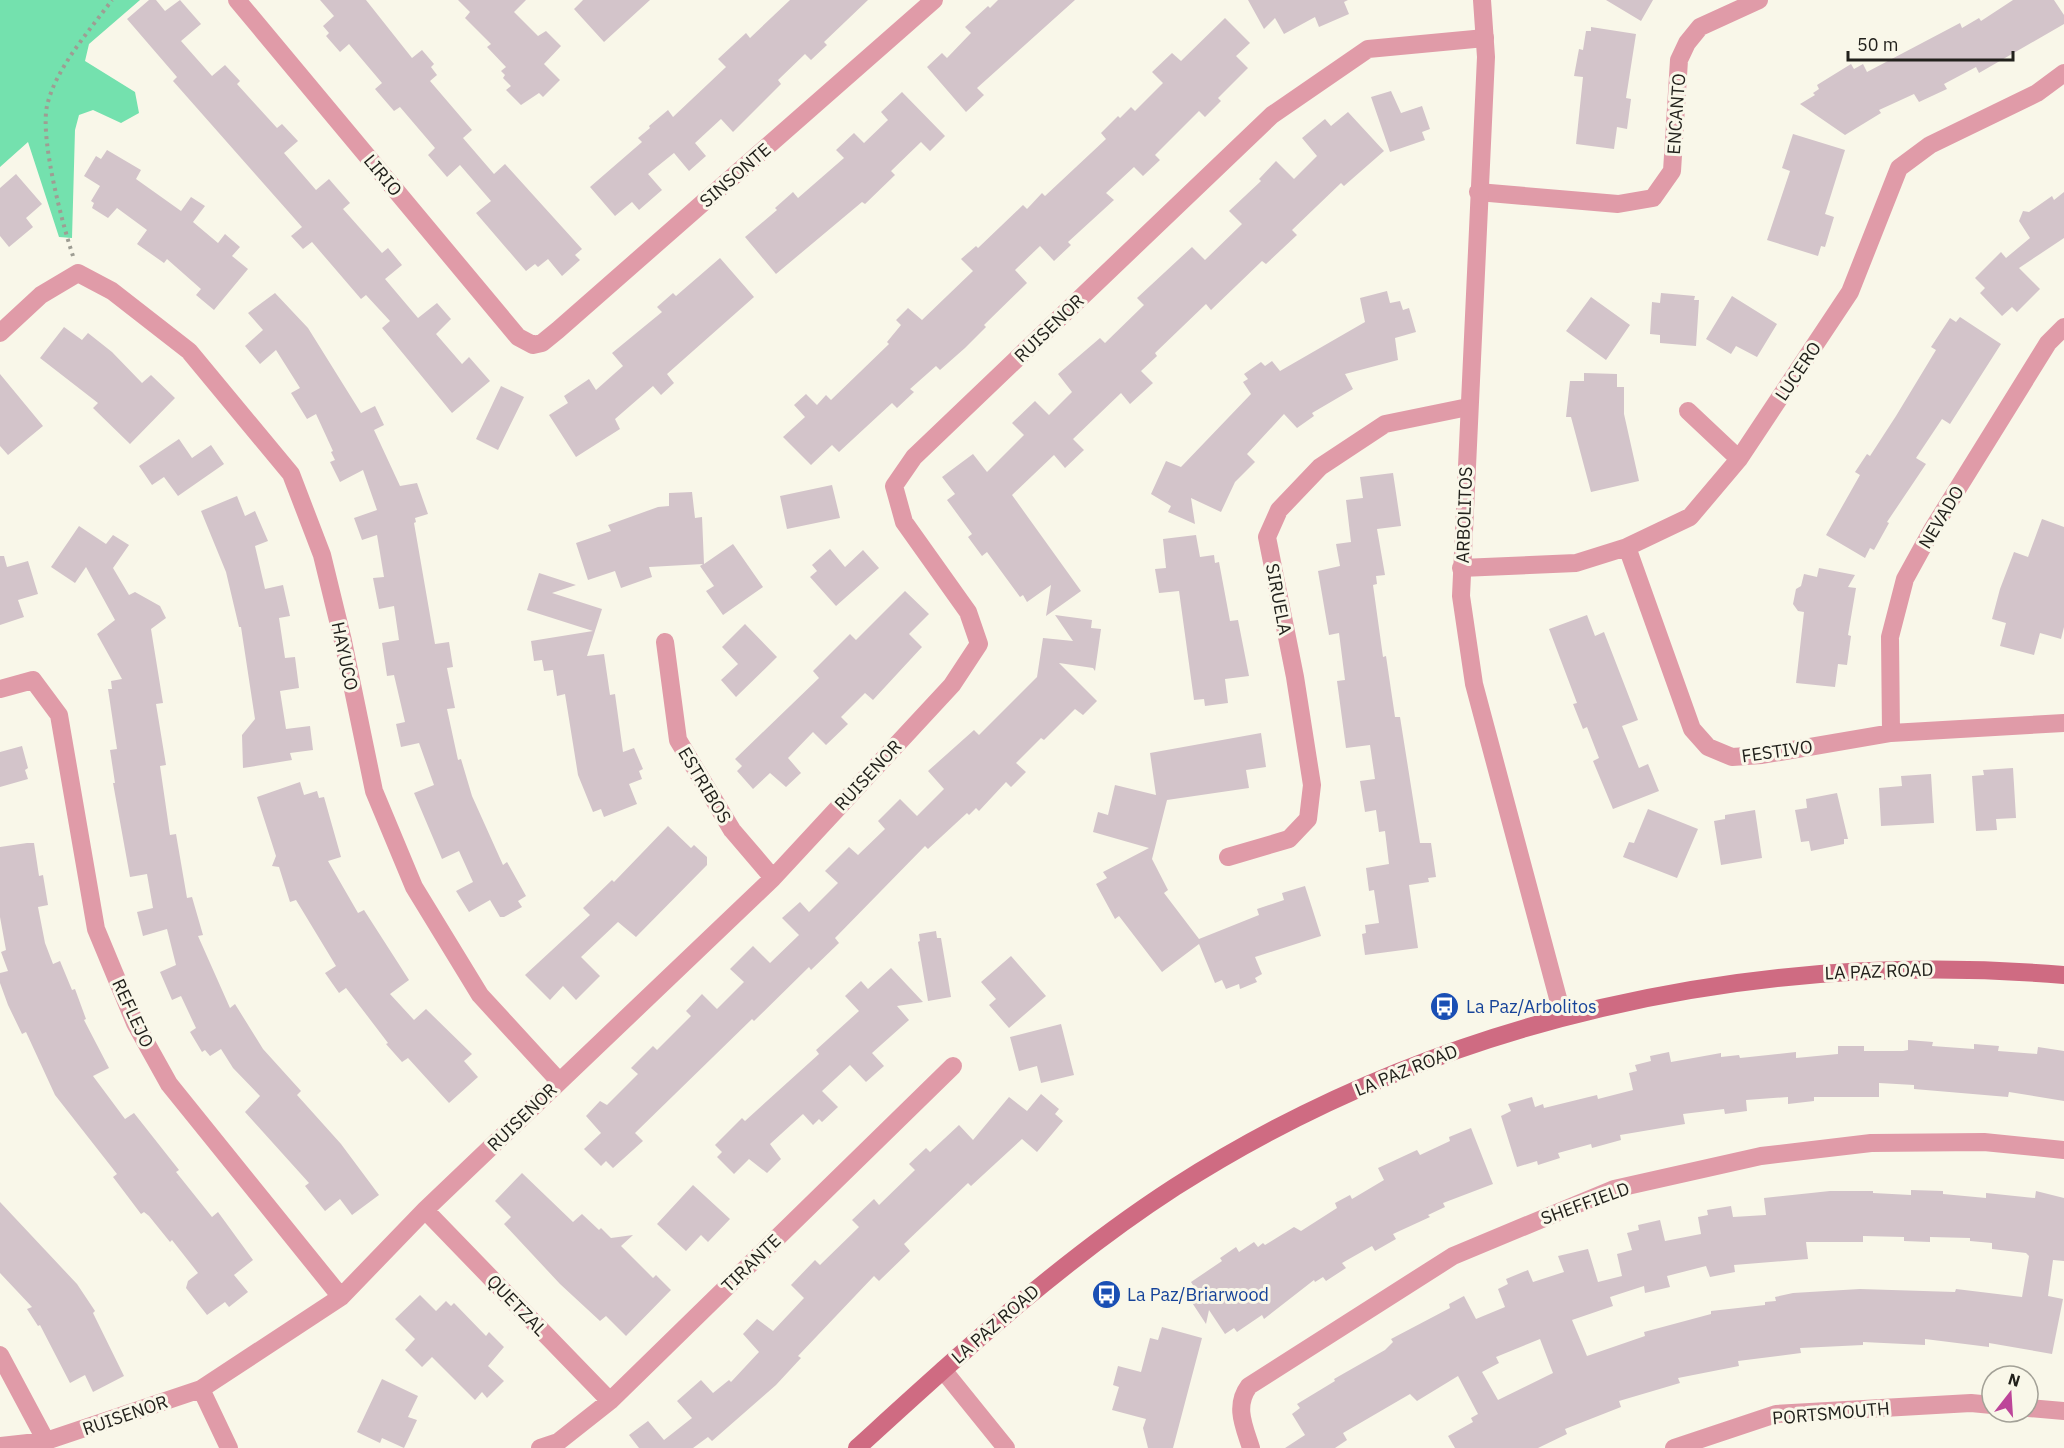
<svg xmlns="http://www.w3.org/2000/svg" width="2064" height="1448" font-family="'IBM Plex Sans',sans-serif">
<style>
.green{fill:#74e1ae}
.building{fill:#d3c4ca;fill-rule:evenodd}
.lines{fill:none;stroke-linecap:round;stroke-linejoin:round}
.path{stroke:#9e9d93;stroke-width:4;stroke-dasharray:3 4.5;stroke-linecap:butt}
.minor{stroke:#e09ba8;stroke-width:18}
.tertiary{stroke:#e09ba8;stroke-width:18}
.secondary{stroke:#cf6b82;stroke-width:18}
.labels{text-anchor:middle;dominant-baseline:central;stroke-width:6;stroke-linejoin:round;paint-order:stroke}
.street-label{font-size:18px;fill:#22211c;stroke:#f9f7e9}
.transit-label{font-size:18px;fill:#164399;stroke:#f9f7e9;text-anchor:start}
</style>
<rect width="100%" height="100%" fill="#f9f7e9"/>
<!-- green -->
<path class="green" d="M0,0H140L89,44L85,61L135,92L139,113L121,123L93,110L79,115L75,130L72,238L59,237L28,142L0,167Z"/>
<!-- building -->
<path class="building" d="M149,0H156L165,11L180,0L201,24L181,41L212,76L225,65L240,81L237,84L277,128L282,124L298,141L284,153L316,190L329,179L350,203L343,209L382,253L388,248L402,265L385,279L418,318L437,303L451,319L436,334L462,364L469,357L490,381L452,413L382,328L390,321L366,295L361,299L312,242L303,249L291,236L302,227L173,81L177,77L127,19Z
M320,0H366L412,58L422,50L434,64L431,67L437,75L430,81L472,130L463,138L494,174L505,164L582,249L575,255L580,260L562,276L548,259L538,267L535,264L526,271L476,213L491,201L460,165L447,177L428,155L435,148L400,107L394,111L375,89L382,83L349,44L340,52L326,36L329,33L323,26L334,16Z
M458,0H526L514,12L538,36L546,31L561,46L544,64L560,80L543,97L539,93L521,105L506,90L511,86L503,78L505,75L501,71L506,67L487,47L491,44L465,18L470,12Z
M583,0H650L604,42L574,9Z
M790,0H868L824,42L827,45L811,60L805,54L778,80L781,84L733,132L721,119L695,143L706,156L689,171L674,153L648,174L662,190L639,210L632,202L615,216L590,187L642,142L638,138L650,128L649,126L668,110L673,117L726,67L718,59L746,33L750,38Z
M998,0H1075L977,88L984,95L966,112L927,67L942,53L947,58L971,33L965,27L988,6L990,8Z
M1248,0H1348L1344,2L1349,14L1319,27L1315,17L1284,34L1275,18L1264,29Z
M1606,0H1653L1641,21Z
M2013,0H2054L2064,15V24L1979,73L1976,67L1944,84L1947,89L1919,102L1914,94L1879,110L1881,113L1845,135L1800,104L1815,95L1813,93L1819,89L1817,85L1851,64L1854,69L1863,64L1867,72L1960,23L1962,28L1979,18L1981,21Z
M1225,18L1250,43L1236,56L1248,68L1218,98L1221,101L1205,117L1199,111L1155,155L1160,160L1143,176L1134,167L1106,193L1114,200L1068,242L1071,245L1054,261L1040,246L1015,270L1027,283L984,325L986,327L965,348L940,370L936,366L910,389L914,392L897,408L892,403L839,452L832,445L811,465L783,437L805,417L794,405L806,394L817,405L826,395L831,400L889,344L887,342L901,325L896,320L908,308L922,320L973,271L961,259L976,246L978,248L1023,205L1027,209L1042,193L1045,196L1106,139L1101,133L1118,116L1120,118L1131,107L1135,111L1163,83L1152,72L1172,53L1181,61Z
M1591,27L1636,34L1626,98L1631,99L1627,129L1617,127L1614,149L1576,144L1583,77L1574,76L1579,49L1583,50L1586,31H1591Z
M1391,91L1401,113L1422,106L1430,129L1422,132L1425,140L1390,152L1371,97Z
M902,92L945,136L930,151L921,142L891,171L895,175L865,204L862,202L776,274L745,237L777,210L775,208L793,192L798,198L844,158L836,150L854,133L864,143L888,120L881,112Z
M1348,112L1384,151L1344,186L1341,183L1292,230L1297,235L1266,264L1262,261L1211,310L1206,304L1155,353L1157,356L1141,371L1153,383L1130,404L1121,393L1073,439L1084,450L1065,468L1054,455L1012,495L1081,591L1046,616L1051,585L1027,602L1023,595L1020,597L987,552L982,556L968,537L972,534L947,500L955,494L942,477L973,454L987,472L1024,435L1012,423L1035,401L1049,415L1072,392L1058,374L1100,338L1105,343L1144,305L1137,298L1192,247L1205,260L1242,224L1229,211L1261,181L1259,179L1276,161L1294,179L1317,156L1302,138L1325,119L1331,126Z
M1793,134L1845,150L1825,214L1834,217L1825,247L1821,246L1818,256L1767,240L1790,171L1782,168Z
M107,150L141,170L136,179L181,211L191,197L205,206L193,222L218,243L225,234L240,247L232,256L248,269L214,310L196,295L201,289L167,259L164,263L137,244L147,230L117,208L108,218L92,208L94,203L91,201L100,186L84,176L96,156L101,159Z
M16,174L42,204L26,218L33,227L9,247L0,236V188Z
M2064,192V238L2019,268L2040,289L2017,312L2012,307L2002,316L1980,293L1985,288L1975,278L2001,252L2006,258L2030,238L2019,221L2023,211L2029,212L2052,196L2054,200Z
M720,258L754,297L667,374L674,383L661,395L653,386L615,419L620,429L576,457L549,415L568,403L564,396L589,379L596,390L623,366L612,353L662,312L657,307L673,293L676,296Z
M1387,291L1390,303L1400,301L1403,310L1409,308L1416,332L1395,338L1398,360L1345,374L1353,389L1312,413L1314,416L1297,428L1284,414L1247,454L1255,462L1235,482L1221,512L1191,498L1195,524L1168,512L1171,506L1151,494L1166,461L1181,467L1251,394L1243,382L1248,379L1244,374L1261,362L1265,366L1272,361L1280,371L1365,322L1360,298Z
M275,293L308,328L361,413L375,406L384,425L374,430L400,486L417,483L428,514L415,518L416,522L414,523L435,644L449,642L453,667L447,668L455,708L447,709L458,760L461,759L472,796L503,865L507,862L526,896L518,901L522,907L504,917H500L490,900L469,912L456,891L473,882L459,851L442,859L414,793L434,785L419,743L401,747L396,724L405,722L394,675L387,676L382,643L399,640L394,606L379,609L373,578L384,577L377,535L362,540L354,518L377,510L363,470L340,482L330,462L335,460L331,452L333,451L316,414L307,419L291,393L300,388L276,350L260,364L245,346L263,330L248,313Z
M1661,293L1695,296L1694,300H1699L1696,346L1660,343V335L1650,334L1652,302L1660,303Z
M1732,296L1777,324L1757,357L1736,346L1731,354L1706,339Z
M1591,297L1630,325L1606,360L1566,331Z
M1960,317L2001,344L1950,424L1942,419L1916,458L1926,464L1887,522L1889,523L1874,550L1870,548L1865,558L1826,535L1860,475L1855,472L1867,454L1870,456L1896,416L1936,350L1931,347L1950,318L1956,322Z
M64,327L82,340L88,333L112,352L142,383L151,375L175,398L130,444L93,408L98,403L40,358Z
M1584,373L1617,374V387H1624V414L1639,481L1591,492L1571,417H1566L1570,381H1584Z
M0,374L43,426L8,455L0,446Z
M501,386L524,397L498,450L476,439Z
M179,439L192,458L211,445L224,464L178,496L164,477L152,485L139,466Z
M1393,473L1401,526L1377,529L1385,575L1376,576L1377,584L1373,585L1383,657L1386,656L1395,717H1400L1420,843H1431L1436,877L1428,878L1429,882L1409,885L1418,948L1365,955L1362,934L1366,933L1365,925L1379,923L1374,890L1369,891L1366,868L1389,864L1385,831L1379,832L1376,810L1365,812L1360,781L1375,779L1370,745L1346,748L1337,681L1345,680L1339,633L1329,635L1318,571L1340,566L1336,544L1351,542L1346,500L1363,498L1360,477Z
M832,485L840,518L787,529L780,496Z
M692,492L695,518L702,517L704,564L733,544L763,587L723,615L706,591L714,586L700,566L703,564L649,567L652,577L621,588L615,571L588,580L576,543L611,531L608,525L658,507L669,506V493Z
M237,496L245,516L255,511L268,541L255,546L265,589L283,585L290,616L279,618L285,658L295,657L299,688L280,691L286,729L310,726L313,750L290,753L292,760L243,768L242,735L255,719L241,627H239L226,572L201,511Z
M2042,519L2064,527V627L2061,639L2040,633L2034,655L2000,646L2006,623L1992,619L2000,589L2014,552L2028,557Z
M79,526L106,544L113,535L129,545L113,568L129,595L135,592L160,606L166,618L151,629L163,703L156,704L166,765L160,766L170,835L176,834L187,898L192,897L203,935L198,936L230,1008L235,1004L263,1049L301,1091L297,1095L341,1144L379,1195L352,1215L340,1199L325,1211L305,1186L309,1183L245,1112L260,1096L233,1068L221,1049L210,1056L205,1050L202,1052L190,1032L196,1028L181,996L172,1000L160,972L176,965L167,929L143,936L137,912L153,908L147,874L130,877L113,783H115L110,750L117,749L108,689H112L111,681L122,679L97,634L115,620L86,567L75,583L51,567Z
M1196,535L1200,557L1214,555L1215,563L1219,562L1230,621L1238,620L1249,676L1225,679L1228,703L1205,706L1204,699L1194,700L1179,591L1159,593L1155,569L1166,568L1163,539Z
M830,549L845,567L863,550L879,568L836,606L810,577L817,571L812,565Z
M0,556H4L7,567L28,561L38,594L18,600L24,617L0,625Z
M1819,568L1855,575L1848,587L1856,588L1848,635L1851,636L1847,665L1838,664L1835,687L1796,683L1804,612L1798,611L1793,604L1796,589L1801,586L1804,574L1817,577Z
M539,573L576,585L552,593L602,609L587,656L604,654L610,695L615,694L623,752L634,748L643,769L639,771L642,779L629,784L637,804L604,817L601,809L593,812L578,775L565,694L557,696L553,670L544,671L542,660L534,661L531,641L593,631L527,610Z
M905,591L929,614L909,634L922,647L873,700L865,693L841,717L848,724L826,745L813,732L788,758L801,773L786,787L770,773L753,789L737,771L742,766L735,759L819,678L813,671L850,634L856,640Z
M1055,615L1092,620L1091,628L1101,629L1095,671L1093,668L1059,663L1097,701L1083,715L1075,709L1044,740L1041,738L1016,763L1026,772L1011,787L1006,782L979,811L976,808L969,815L967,813L928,849L925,846L835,938L839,943L811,970L809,967L754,1021L752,1019L635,1133L643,1141L613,1168L606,1161L601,1166L584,1149L601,1133L586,1116L600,1101L607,1105L638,1074L631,1068L653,1046L657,1050L691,1016L686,1011L702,994L717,1009L744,982L730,969L753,946L770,963L799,935L782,918L800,902L809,912L838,883L825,871L849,847L858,855L885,829L878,821L900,799L917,816L944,789L928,771L974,730L979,735L1037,677L1043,638L1073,641Z
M1587,615L1595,636L1604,632L1638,720L1622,726L1639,768L1648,764L1659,791L1613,809L1593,761L1599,758L1587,727L1583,729L1573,704L1577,703L1549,629Z
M745,624L777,657L736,697L721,680L738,664L722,647Z
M1261,733L1266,767L1246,770L1249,788L1167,800L1152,859L1168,890L1164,893L1199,939L1259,915L1257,909L1284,900L1282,893L1305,886L1321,936L1255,957L1262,974L1255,978L1257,982L1240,989L1239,984L1226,989L1222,980L1215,983L1199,944L1162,972L1119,916L1115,919L1096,884L1107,878L1103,872L1149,848L1093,832L1098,812L1108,815L1115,785L1156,795L1150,753Z
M22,746L28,768L25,770L28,779L0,787V752Z
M2013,768L2016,818L1996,819L1997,830L1976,831L1972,776L1984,775L1983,770Z
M1931,774L1934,823L1881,826L1879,788L1902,786L1901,776Z
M300,782L304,795L317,791L319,798L324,797L341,857L328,861L358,913L364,910L409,980L390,994L414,1020L426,1009L472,1054L464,1061L478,1077L449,1103L408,1058L402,1062L386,1044L388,1043L346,988L339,993L325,973L336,966L296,900L290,902L279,867L272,866L276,856L257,797Z
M1837,793L1848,839H1844V844L1811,851L1809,841L1801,842L1795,810L1807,808L1806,799Z
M1648,809L1698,829L1677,878L1623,857L1629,842L1634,843Z
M1755,810L1762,858L1721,865L1714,821L1725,819V815Z
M668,826L691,848L694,845L707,857V865L636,937L618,922L581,957L600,976L576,1000L563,986L550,1000L525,975L590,915L583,908L612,880L614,882Z
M27,843H34L39,876L43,875L48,905L38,907L45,943L53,964L60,961L72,990L75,989L86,1019L84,1020L109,1068L93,1076L125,1119L134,1113L179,1170L176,1172L212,1217L218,1212L253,1260L234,1275L248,1292L229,1307L225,1302L207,1315L186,1288L188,1281L198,1273L172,1240L170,1242L149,1216L144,1212L141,1214L113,1177L117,1174L55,1095L26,1032L22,1034L8,1005L0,983V973L8,971L1,952L6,950L0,917V847Z
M936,931L937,938H941L951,997L928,1001L918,942L920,941L919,934Z
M1011,956L1046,996L1009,1028L989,1005L996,999L981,982Z
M891,968L923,1002L897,1006L909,1020L872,1053L884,1066L866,1082L850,1065L822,1091L838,1107L822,1122L819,1119L813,1125L803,1114L770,1144L781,1159L767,1173L749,1159L734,1174L717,1157L722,1152L715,1145L742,1118L745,1121L819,1054L816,1050L859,1011L845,996L861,981L868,989Z
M1061,1024L1074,1075L1041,1083L1037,1066L1019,1071L1010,1037Z
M1908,1040L1933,1042L1932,1046L1974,1049V1044L1999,1046L1998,1051L2037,1054L2038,1047L2064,1051V1101L2009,1092L2008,1097L1914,1089V1085L1879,1083V1097H1814V1101L1788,1104V1097L1746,1100L1747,1111L1725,1114L1724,1109L1683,1114L1685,1124L1620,1135L1621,1140L1592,1148L1591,1144L1558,1153L1560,1158L1538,1165L1537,1161L1517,1167L1501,1116L1511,1111L1508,1104L1532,1097L1535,1107L1543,1104L1544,1108L1597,1095L1598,1099L1633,1090L1629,1073L1637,1071L1635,1065L1651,1061L1650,1056L1669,1052L1671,1062L1721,1053V1057L1739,1055L1740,1058L1796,1052V1058L1838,1054V1046H1864V1051H1903L1908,1050Z
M1041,1094L1059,1109L1055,1114L1063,1121L1037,1152L1022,1139L971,1186L968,1183L904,1244L910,1251L879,1281L874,1276L798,1356L801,1358L776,1385L712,1441L708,1437L693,1448H639L629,1435L648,1421L664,1440L692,1418L677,1401L701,1380L713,1393L729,1380L731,1382L759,1352L743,1334L757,1319L773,1331L804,1298L791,1285L815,1260L820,1265L859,1227L852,1220L874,1199L879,1205L915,1170L909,1164L926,1148L930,1152L959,1125L973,1140L1009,1097L1027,1111Z
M1471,1128L1493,1184L1443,1203L1445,1207L1428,1215L1430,1217L1393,1234L1396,1239L1375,1251L1372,1246L1342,1263L1346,1268L1326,1281L1323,1277L1315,1282L1314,1280L1264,1319L1262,1315L1237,1332L1234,1328L1225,1334L1209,1310L1206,1324L1187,1295L1195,1288L1191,1282L1222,1261L1220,1258L1236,1247L1239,1252L1254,1242L1258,1247L1263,1243L1265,1245L1294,1227L1301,1231L1337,1208L1335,1203L1350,1195L1352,1199L1384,1180L1378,1168L1417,1150L1420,1155L1450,1141L1449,1137Z
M522,1173L573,1222L582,1214L599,1230L601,1228L611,1238L633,1235L621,1246L653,1278L656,1275L671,1290L626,1336L606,1316L600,1321L560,1284L504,1224L511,1217L495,1201Z
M693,1185L730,1219L708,1242L701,1235L686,1251L657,1224Z
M1911,1190L1943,1191V1194L1986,1198V1193L2035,1198L2036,1191L2064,1198V1261L2053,1260L2048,1296L2063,1299L2052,1354L1989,1343V1347L1925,1339V1345L1863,1342V1345L1800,1348L1801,1353L1738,1361L1739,1366L1678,1378L1680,1383L1619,1401L1621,1407L1565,1429L1567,1434L1538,1448H1455L1448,1436L1473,1422L1471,1418L1478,1414L1458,1376L1417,1401L1410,1394L1343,1433L1347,1440L1335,1448H1285L1305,1435L1292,1414L1300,1408L1297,1404L1335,1381L1334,1379L1385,1350L1393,1342L1391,1339L1450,1308L1449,1304L1464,1296L1476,1319L1505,1307L1498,1289L1508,1284L1506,1279L1528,1270L1533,1282L1564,1272L1558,1256L1588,1249L1598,1282L1622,1276L1617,1254L1632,1250L1627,1233L1639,1230L1638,1225L1660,1220L1665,1241L1701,1234L1698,1217L1708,1215L1707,1210L1731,1206L1733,1217L1766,1215L1764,1198L1830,1191H1873V1193L1911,1195ZM1863,1236L1904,1237V1241L1930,1242V1237L1970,1238V1241L1992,1243V1249L2026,1253L2029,1256L2022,1297L1956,1289L1955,1292L1860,1289L1793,1293L1775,1297L1776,1301L1765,1302V1305L1711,1311V1314L1644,1332L1645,1336L1587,1356L1572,1320L1613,1306L1610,1297L1644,1286L1645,1293L1670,1287L1667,1276L1706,1266L1710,1277L1735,1272L1734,1265L1808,1259L1806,1242H1863ZM1540,1339L1553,1373L1498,1400L1482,1372L1499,1363L1496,1357Z
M0,1202L77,1284L95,1311L93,1313L124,1376L93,1392L85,1375L70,1383L40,1325L38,1326L27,1309L32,1307L0,1273Z
M420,1295L436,1311L446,1301L451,1306L454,1303L486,1336L489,1332L504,1347L488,1366L504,1381L487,1398L482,1392L475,1400L432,1357L422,1367L405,1350L415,1339L395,1319Z
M1162,1327L1202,1338L1173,1448H1148L1143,1428L1146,1419L1112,1410L1119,1387L1113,1385L1118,1366L1141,1372L1150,1338L1158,1340Z
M382,1379L418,1396L408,1417L417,1420L404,1448L382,1438L380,1443L357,1432Z"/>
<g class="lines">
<!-- path -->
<path class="path" d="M73,256C62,223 40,139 47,106C55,69 90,30 112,0"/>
<!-- minor -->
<path class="minor" d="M237,0L518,337L533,345L542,343L558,330L934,0
M1478,192L1618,204L1653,198L1672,171L1679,60L1687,43L1700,27L1759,0
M0,333L41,295L78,273L112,291L189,351L291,474L322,555L343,641L374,791L414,887L480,995L559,1081
M1688,411L1739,459
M1627,547L1692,729L1708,747L1732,757L1762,755L1891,733L2064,723
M1461,568L1576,563L1627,547L1690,517L1739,459L1850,292L1899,168L1930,145L2037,93L2064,73
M665,642L678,740L732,830L773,878
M0,689L33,680L59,715L96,929L135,1023L169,1084L341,1297
M1891,733L1890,637L1905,579L1932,530L2048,343L2064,327
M1228,857L1289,839L1308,819L1312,785L1295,677L1267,537L1279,510L1320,467L1385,424L1468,407
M425,1210L610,1401
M0,1355L46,1441
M201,1389L229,1448
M2028,1408L2064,1411
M0,1446L46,1441L201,1389L341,1297L425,1210L773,878L952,685L979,644L968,612L904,522L894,486L914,457L1272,115L1368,49L1485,38
M540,1448L558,1442L610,1401L953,1066
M1251,1448C1244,1426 1234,1406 1249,1386L1453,1256L1614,1189L1761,1156L1871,1143L1984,1142L2064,1150
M1674,1448L1776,1414L1971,1403L1992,1405"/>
<!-- tertiary -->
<path class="tertiary" d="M1482,0L1486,57L1461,596L1474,684L1563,1017
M943,1370L1006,1448"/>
<!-- secondary -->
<path class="secondary" d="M857,1448C958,1356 1059,1262 1175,1187C1439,1018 1753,949 2064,975"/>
</g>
<!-- icons -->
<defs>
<symbol id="bus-disc" viewBox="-11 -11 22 22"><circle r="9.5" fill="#1a4fb4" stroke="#f9f7e9"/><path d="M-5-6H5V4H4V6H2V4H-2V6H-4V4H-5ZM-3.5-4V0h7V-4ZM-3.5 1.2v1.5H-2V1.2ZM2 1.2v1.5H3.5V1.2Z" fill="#fff"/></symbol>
</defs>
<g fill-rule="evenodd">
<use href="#bus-disc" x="1428" y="990" width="33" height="33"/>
<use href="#bus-disc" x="1090" y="1278" width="33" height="33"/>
</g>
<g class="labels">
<!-- street labels -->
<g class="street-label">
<text transform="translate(1676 114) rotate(-86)">ENCANTO</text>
<text transform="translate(383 175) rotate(50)">LIRIO</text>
<text transform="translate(735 175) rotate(-41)">SINSONTE</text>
<text transform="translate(1049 328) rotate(-44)">RUISENOR</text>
<text transform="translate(1798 371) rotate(-56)">LUCERO</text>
<text transform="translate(1464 515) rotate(-88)">ARBOLITOS</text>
<text transform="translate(1941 517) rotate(-59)">NEVADO</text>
<text transform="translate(1279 599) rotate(79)">SIRUELA</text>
<text transform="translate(345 656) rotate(78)">HAYUCO</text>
<text transform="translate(1777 751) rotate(-8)">FESTIVO</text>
<text transform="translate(868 775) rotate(-47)">RUISENOR</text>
<text transform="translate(705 785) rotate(59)">ESTRIBOS</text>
<text transform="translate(1879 971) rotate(-2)">LA PAZ ROAD</text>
<text transform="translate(133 1013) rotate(65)">REFLEJO</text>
<text transform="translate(1406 1070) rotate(-22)">LA PAZ ROAD</text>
<text transform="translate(522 1117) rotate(-44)">RUISENOR</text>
<text transform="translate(1585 1203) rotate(-20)">SHEFFIELD</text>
<text transform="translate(751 1263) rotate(-44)">TIRANTE</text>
<text transform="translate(517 1305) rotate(46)">QUETZAL</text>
<text transform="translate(995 1324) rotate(-41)">LA PAZ ROAD</text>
<text transform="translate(1831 1413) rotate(-5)">PORTSMOUTH</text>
<text transform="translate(125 1415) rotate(-19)">RUISENOR</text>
</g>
<!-- transit labels -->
<g class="transit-label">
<text x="1466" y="1006">La Paz/Arbolitos</text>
<text x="1127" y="1294">La Paz/Briarwood</text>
</g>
</g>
<!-- north arrow -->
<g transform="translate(2010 1394) rotate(17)"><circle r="28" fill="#f9f7e9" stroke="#a3a197" stroke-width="1.5"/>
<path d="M0-4.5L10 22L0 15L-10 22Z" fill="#bd4599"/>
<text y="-9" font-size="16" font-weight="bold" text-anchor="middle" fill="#22211c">N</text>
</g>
<!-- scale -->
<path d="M1848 51v9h165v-9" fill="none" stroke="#22211c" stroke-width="3"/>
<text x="1857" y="51" font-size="18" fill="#22211c" stroke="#f9f7e9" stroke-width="4.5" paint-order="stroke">50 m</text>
</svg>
